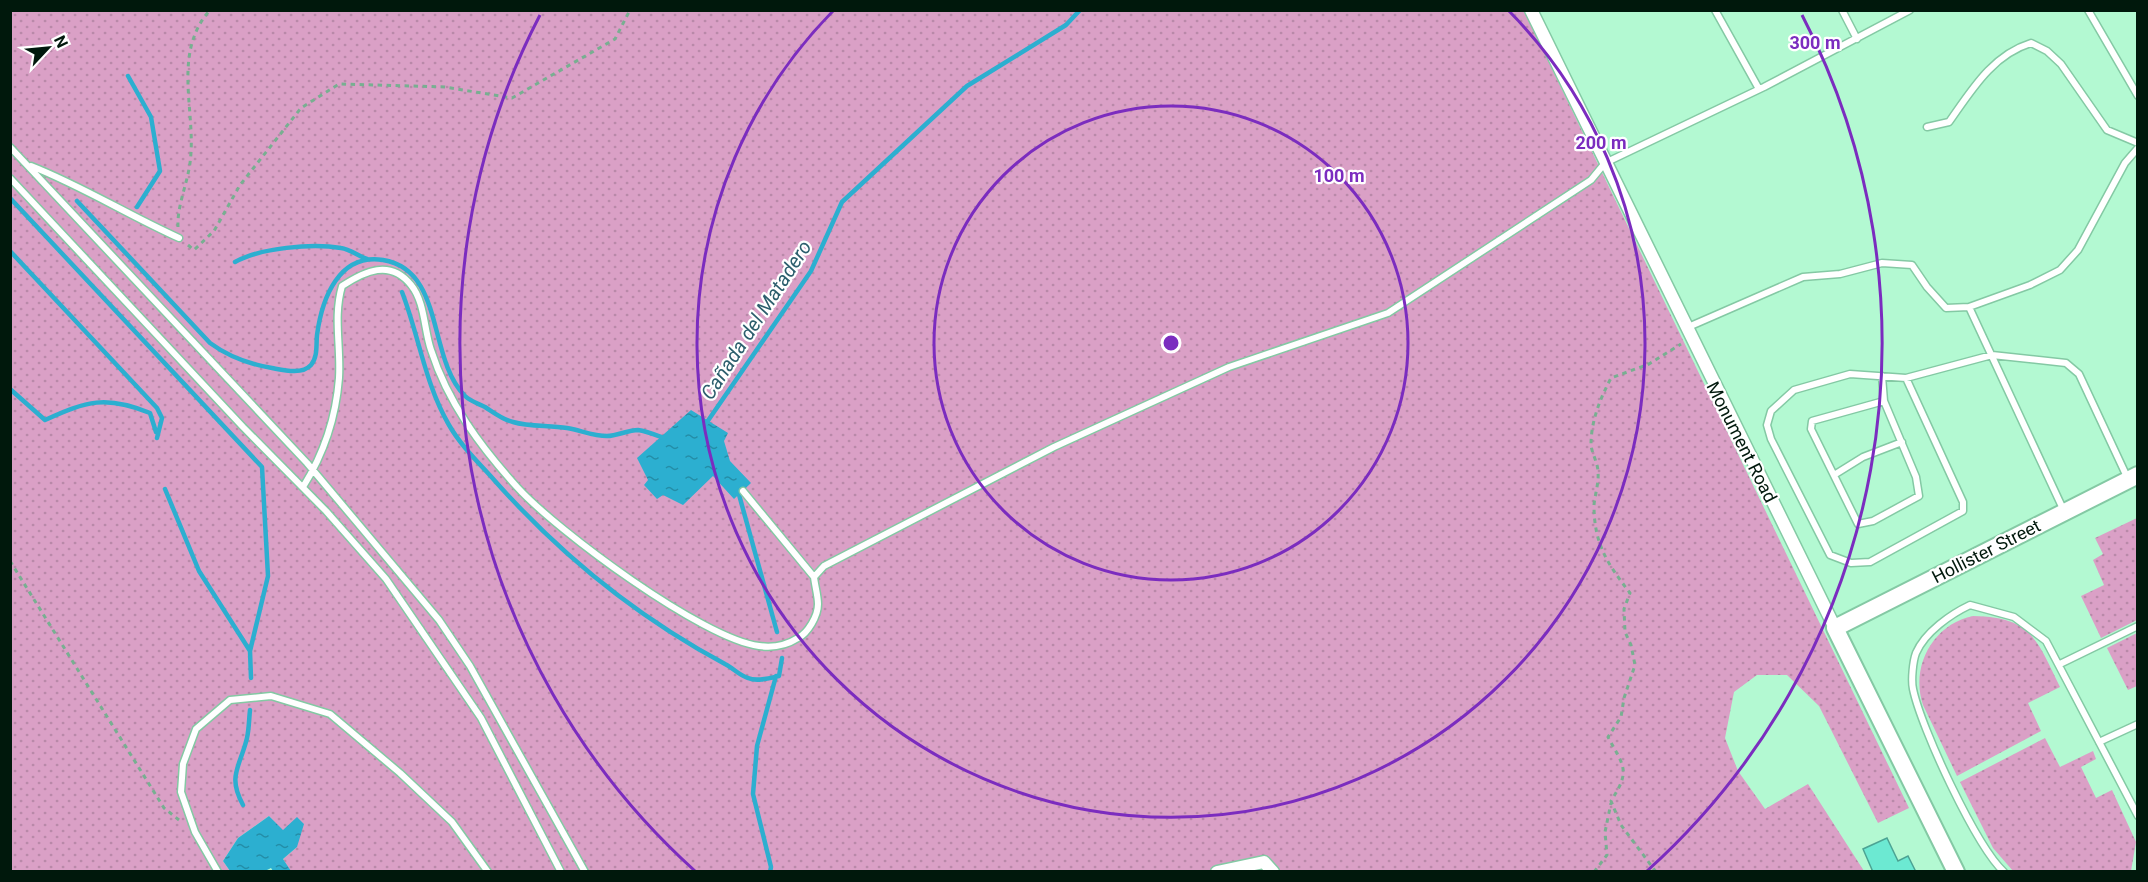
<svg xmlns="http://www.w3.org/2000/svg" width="2148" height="882" font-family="Roboto,sans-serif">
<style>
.grass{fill:url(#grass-dots)}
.water{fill:url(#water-ripples)}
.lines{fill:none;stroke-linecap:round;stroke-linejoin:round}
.stream{stroke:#2cafd0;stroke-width:4.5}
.building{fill:#6ce9d2;stroke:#4ca393;stroke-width:1.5}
.service-casing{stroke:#84c9a4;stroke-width:9}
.minor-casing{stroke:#84c9a4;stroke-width:15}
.tertiary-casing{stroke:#84c9a4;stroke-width:20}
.path{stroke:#78af91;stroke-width:3;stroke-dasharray:4.5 4.5;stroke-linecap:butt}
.service{stroke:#fff;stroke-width:6}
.minor{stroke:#fff;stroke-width:12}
.tertiary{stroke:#fff;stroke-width:16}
.ring{fill:none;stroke:#7b2cbf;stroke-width:3}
.labels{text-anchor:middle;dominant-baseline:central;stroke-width:4.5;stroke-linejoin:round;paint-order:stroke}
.street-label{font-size:18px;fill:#00180c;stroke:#fff}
.water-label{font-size:20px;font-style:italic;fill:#2c5e6d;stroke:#fff}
.centre{fill:#7b2cbf;stroke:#fff;stroke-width:3}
.ring-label{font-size:18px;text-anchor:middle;font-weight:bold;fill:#7b2cbf;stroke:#fff;stroke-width:4.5;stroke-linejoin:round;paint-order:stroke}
</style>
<defs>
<pattern id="grass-dots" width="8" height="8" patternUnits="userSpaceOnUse" patternTransform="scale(1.5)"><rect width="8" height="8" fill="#daa0c6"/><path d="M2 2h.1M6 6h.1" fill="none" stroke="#b989a9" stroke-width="1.8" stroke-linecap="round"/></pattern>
<pattern id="water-ripples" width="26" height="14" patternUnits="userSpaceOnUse" patternTransform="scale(1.5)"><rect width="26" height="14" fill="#2cafd0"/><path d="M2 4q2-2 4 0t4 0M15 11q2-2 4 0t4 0" fill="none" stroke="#238da7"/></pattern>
</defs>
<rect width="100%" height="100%" fill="#b3f9d2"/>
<!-- grass -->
<path class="grass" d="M10,11H1524L1909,808L1878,823L1819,706L1787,675H1757L1734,692L1725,738L1738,771L1765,809L1808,784L1864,871L291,872L283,859L297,847L269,816L238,838L223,861L230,871H11Z
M2137,518V620L2101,638L2081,596L2104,585L2093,560L2103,554L2095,538Z
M1973,616C2032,617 2037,640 2060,687L2028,703L2041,731L1957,776L1923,705C1910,667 1933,624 1973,616Z
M2137,633V686L2128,690L2107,648Z
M2045,738L2060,767L2093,751L2096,759L2081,767L2096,798L2112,790L2136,842L2131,871H2013L1993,848L1960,782Z"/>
<!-- water -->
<path class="water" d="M691,410L728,433L724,441L730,461L751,483L734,499L713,476L683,505L663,495L657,499L644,485L648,480L637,458Z
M269,816L283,830L297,817L304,824L297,847L283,859L291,871H273L271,868L265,871H230L223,861L238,838Z"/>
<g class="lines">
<!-- stream -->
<path class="stream" d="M128,76L151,117L160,171L137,207
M10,198L262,467L268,576L250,651
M77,201L210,343C229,357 248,364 272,368C283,370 302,375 311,365C318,357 316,344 317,335C322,298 339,253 383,260C445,270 427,358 465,396C470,401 479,404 485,407C493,412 503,420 513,422C530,427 549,425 567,428C580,430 593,436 607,436C617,436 628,430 638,430C646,431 656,435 664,438
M10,251L157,408L162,418L157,438
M235,262C260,248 312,243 341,248C350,249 358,256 367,259
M402,292C419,336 425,384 449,425C461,446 479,463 495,481C560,554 639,618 725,664C733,668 740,676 748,678C757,682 770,678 779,676L782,658
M10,389L45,420C87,401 106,395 150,413L156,432
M705,425L811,271L842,202L967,86L1066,25L1080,10
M165,489L199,571L250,651L251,678
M738,491L777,632
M243,805C227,776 240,767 247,738C249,729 249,719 250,710
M770,872L771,867L753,794L757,746L776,676"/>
</g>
<!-- building -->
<path class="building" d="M1887,838L1898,861L1908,856L1916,872H1873L1863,849Z"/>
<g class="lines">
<defs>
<path id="service" d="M1715,10L1759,89
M1842,10L1857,39
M2088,10L2138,96
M1927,127L1949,122C1971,91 1992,55 2031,43L2047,51L2061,64L2107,130L2138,143
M10,147L307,463L439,620L470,666L585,872
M31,166C82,186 128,215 179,238
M10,178L243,427L326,511L386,579L481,718L561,872
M1969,307L2064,511
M1686,328L1803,277L1840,274L1882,263L1912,265L1927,287L1946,308L1969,307L2030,285L2060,270L2078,250L2125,163L2138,148
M1882,376L1884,401L1812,421L1811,429L1858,524L1873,521L1919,496L1916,477L1884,401
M1906,378L1963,502V511L1870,562L1851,563L1830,555L1771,439L1767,425L1771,411L1794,390L1850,374L1906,378L1992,355L2066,363L2079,374L2128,479
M1834,475L1863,457L1902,442
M303,487C323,455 336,417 339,378C341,346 333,317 342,286C365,271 390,259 411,285C425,302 424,330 431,350C448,403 480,446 517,487C557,531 703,639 759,646C773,648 787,645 798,638C808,633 818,616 818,604C818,596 815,586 814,577L824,566L1054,447L1229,367L1388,313L1591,180L1605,163L1764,87L1910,10
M743,491L814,577
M2060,664L2138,626
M2099,742L2138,724
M218,872L195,832L181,792L183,764L196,729L230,700L271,696L330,714L400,773L452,822L488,872
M2004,872C1976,846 1921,728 1913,689C1911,680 1913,661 1916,653C1925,632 1951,614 1970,605L2014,617L2046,641L2138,816"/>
<path id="minor" d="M1531,10L1835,628
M1217,872L1264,862L1273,872"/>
<path id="tertiary" d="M1956,872L1835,628L2138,475"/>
</defs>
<!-- service casing -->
<use href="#service" class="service-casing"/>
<!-- minor casing -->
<use href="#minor" class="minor-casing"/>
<!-- tertiary casing -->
<use href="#tertiary" class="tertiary-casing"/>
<!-- path -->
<path class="path" d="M178,227C177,206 187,185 190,163C197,112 171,54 210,10
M188,245L194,250L214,231L240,185L301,108L339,84L445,87L512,98L615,39L630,10
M10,561L164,808L179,820
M1594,872L1607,855L1605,832L1611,803
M1656,872L1621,825L1611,801C1631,770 1624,767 1608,737L1621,717L1624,698L1635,665L1631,645L1625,632L1624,609L1630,593C1607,563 1594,544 1594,505C1595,494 1599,483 1598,472C1598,463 1592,454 1591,445C1591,421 1600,399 1611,378L1649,364L1681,344"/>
<!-- service -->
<use href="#service" class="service"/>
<!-- minor -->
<use href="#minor" class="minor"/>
<!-- tertiary -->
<use href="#tertiary" class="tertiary"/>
</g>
<!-- distance rings -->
<g class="ring">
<circle cx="1171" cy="343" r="237"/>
<path d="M1509 11A474 474 0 1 1 833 11"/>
<path d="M695 871A711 711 0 0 1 540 15M1802 15A711 711 0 0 1 1647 871"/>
</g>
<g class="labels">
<!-- street labels -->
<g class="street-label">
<text transform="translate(1742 442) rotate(63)">Monument Road</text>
<text transform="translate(1986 551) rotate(-27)">Hollister Street</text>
</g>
<!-- water labels -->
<g class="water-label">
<text transform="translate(756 320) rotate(-57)">Cañada del Matadero</text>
</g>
</g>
<circle cx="1171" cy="343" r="9" class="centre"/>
<g class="ring-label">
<text x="1815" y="49">300 m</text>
<text x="1601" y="149">200 m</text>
<text x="1339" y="182">100 m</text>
</g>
<!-- border -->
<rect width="2148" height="882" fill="none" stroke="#00180c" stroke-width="24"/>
<!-- north arrow -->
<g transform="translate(48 48) rotate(64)" stroke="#ffffff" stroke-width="4.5" paint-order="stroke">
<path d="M0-4.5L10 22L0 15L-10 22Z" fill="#00180c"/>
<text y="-9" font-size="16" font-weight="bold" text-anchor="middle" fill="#00180c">N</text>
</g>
</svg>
